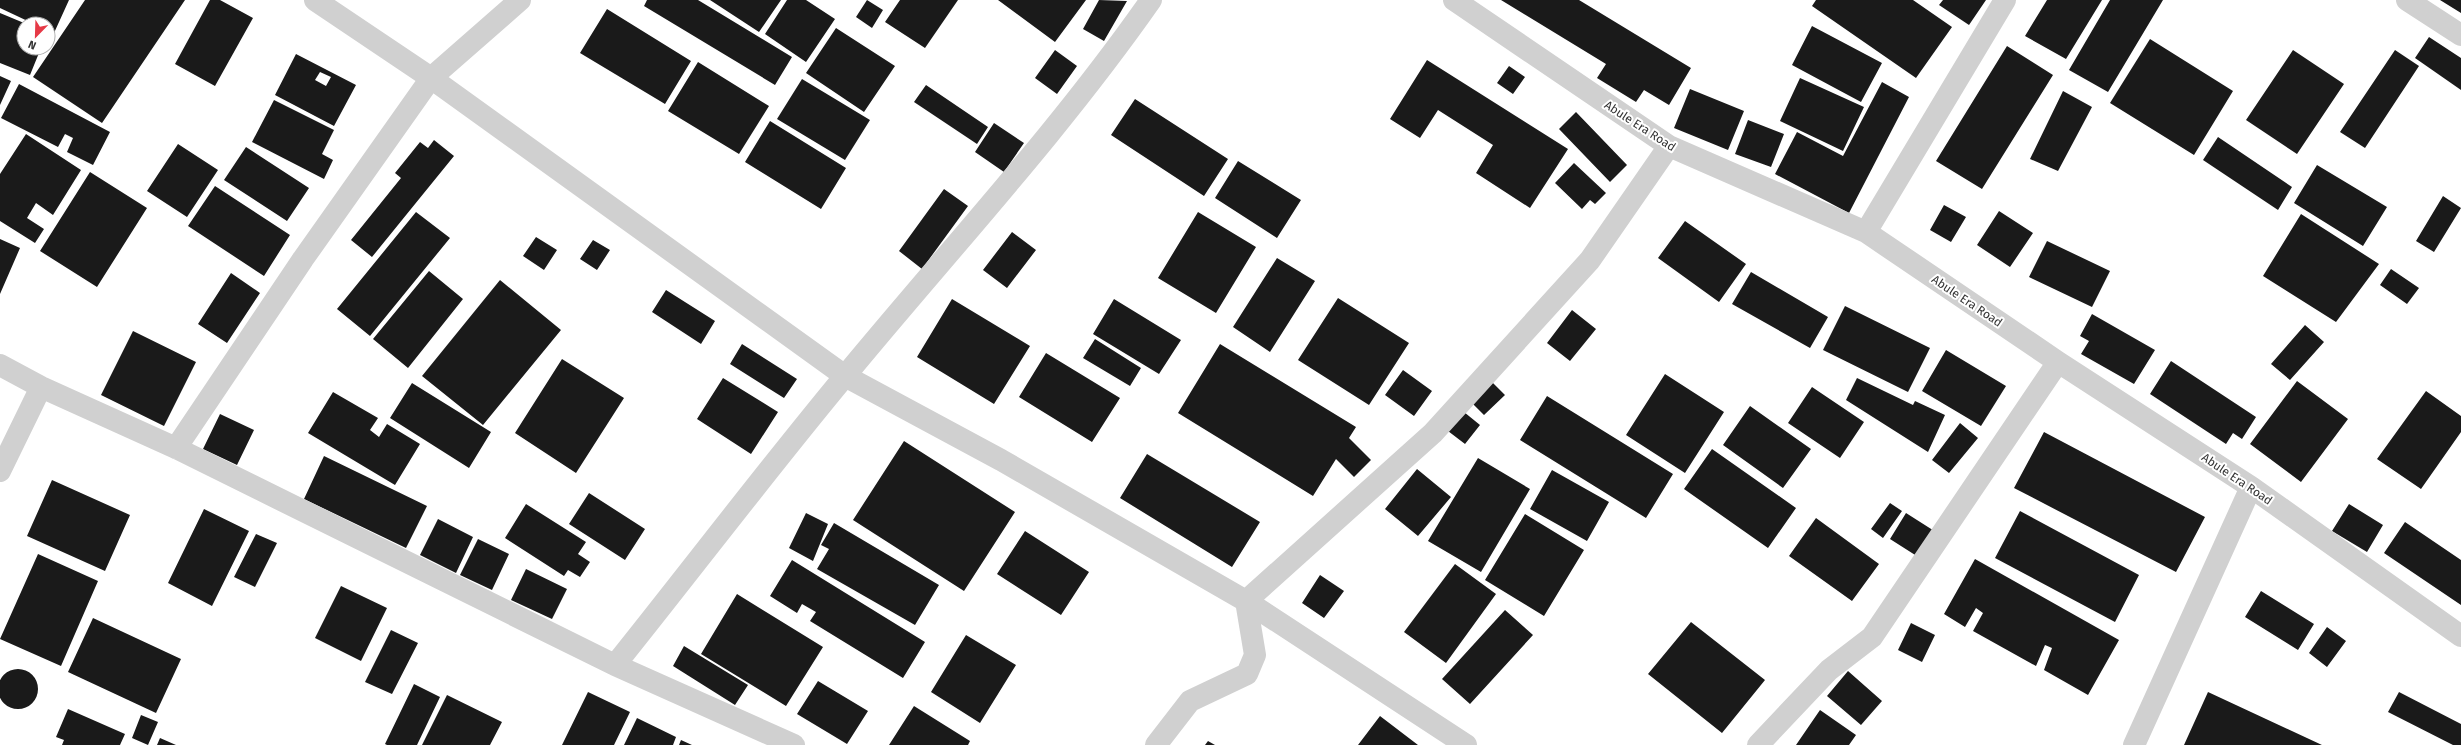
<svg xmlns="http://www.w3.org/2000/svg" width="2461" height="745" font-family="'Fira Sans',sans-serif">
<style>
.building{fill:#1a1a1a;fill-rule:evenodd}
.lines{fill:none;stroke-linecap:round;stroke-linejoin:round}
.minor{stroke:#d0d0d0;stroke-width:22}
.labels{text-anchor:middle;dominant-baseline:central;stroke-width:4;stroke-linejoin:round;paint-order:stroke}
.street-label{font-size:12px;fill:#333;stroke:#fff}
</style>
<rect width="100%" height="100%" fill="#fff"/>
<!-- building -->
<path class="building" d="M0,0H69L54,33L48,30V24H34L0,8Z
M85,0H185L102,123L33,77Z
M210,0H220L253,18L215,86L175,64Z
M647,0H698L792,57L775,85L644,6Z
M710,0H781L759,32Z
M787,0H806L835,19L806,62L765,34Z
M867,0L883,10L872,28L856,17Z
M900,0H958L925,48L885,22Z
M998,0H1086L1055,42Z
M1099,0L1127,1L1104,41L1083,29Z
M1501,0H1579L1691,68L1669,105L1644,90L1636,102L1597,78L1606,64Z
M1816,0H1913L1952,27L1916,78L1812,6Z
M1943,0H1986L1969,25L1939,5Z
M2047,0H2102L2066,59L2025,36Z
M2110,0H2163L2108,92L2069,70Z
M2440,0H2461V13Z
M607,9L691,61L665,104L580,53Z
M0,13L24,23V48H41L30,75L0,63Z
M1812,26L1882,63L1861,102L1792,65Z
M836,28L895,66L864,112L806,73Z
M2429,37L2461,58V90L2415,58Z
M2150,39L2233,91L2194,155L2110,103Z
M2007,46L2053,75L1982,189L1936,161Z
M1055,50L1077,66L1057,94L1035,78Z
M2293,50L2344,84L2297,154L2246,120Z
M2395,50L2419,66L2365,148L2340,132Z
M296,54L356,85L334,126L275,95ZM320,72L331,77L326,86L315,80Z
M1427,60L1568,149L1530,208L1476,173L1493,145L1438,110L1420,138L1390,119Z
M698,62L769,106L739,154L668,111Z
M1509,66L1525,77L1513,94L1497,83Z
M0,76L11,81L0,105Z
M1800,78L1864,107L1843,151L1780,121Z
M802,79L870,120L845,160L777,119Z
M1882,82L1909,97L1849,213L1775,174L1797,132L1843,156Z
M19,84L110,132L93,165L67,152L73,138L65,134L58,147L1,118Z
M926,85L988,127L977,144L914,102Z
M1690,89L1744,111L1728,150L1674,128Z
M2063,91L2092,107L2058,171L2030,159Z
M1135,99L1228,159L1204,196L1111,135Z
M274,100L334,130L322,154L333,160L324,179L252,142Z
M1576,112L1627,165L1610,182L1559,129Z
M1748,120L1784,134L1771,167L1735,154Z
M770,121L846,168L821,209L745,162Z
M994,123L1024,143L1004,172L975,152Z
M26,134L81,170L53,215L36,203L27,218L44,229L35,243L0,221V174Z
M2218,137L2292,187L2278,210L2203,160Z
M434,140L454,156L372,257L351,240L401,178L395,173L420,142L428,148Z
M178,144L218,170L187,217L147,191Z
M246,147L309,188L287,221L224,180Z
M1238,161L1301,200L1277,238L1215,198Z
M1574,163L1606,193L1595,204L1590,200L1582,209L1555,183Z
M2317,165L2387,207L2363,246L2294,203Z
M90,172L147,208L97,287L40,251Z
M215,186L290,235L264,276L188,226Z
M944,189L968,206L922,269L899,251Z
M2443,196L2461,208L2434,252L2416,241Z
M1944,205L1966,217L1951,242L1930,230Z
M1999,211L2033,233L2010,267L1977,245Z
M416,212L450,238L370,336L337,309Z
M1198,212L1256,247L1216,313L1158,278Z
M2301,214L2379,264L2336,322L2263,276Z
M1685,221L1746,264L1719,302L1658,258Z
M1012,232L1036,250L1007,288L983,270Z
M536,237L557,250L544,270L523,256Z
M0,239L20,248L0,294Z
M593,240L610,250L597,270L580,259Z
M2047,241L2110,271L2092,307L2029,277Z
M1277,258L1315,281L1270,352L1233,327Z
M2391,269L2419,288L2407,304L2380,285Z
M429,271L463,299L408,368L373,339Z
M1751,272L1828,317L1810,348L1732,304Z
M231,273L260,293L227,343L198,324Z
M500,280L561,330L483,425L422,376Z
M666,290L715,321L701,344L652,312Z
M1338,298L1409,343L1369,405L1298,360Z
M952,299L1030,346L994,404L917,357Z
M1114,299L1181,340L1159,374L1093,334Z
M1845,306L1930,348L1908,392L1823,350Z
M1572,310L1596,329L1570,361L1547,343Z
M2092,314L2155,350L2134,384L2081,354L2089,341L2080,336Z
M2305,325L2324,342L2290,380L2271,364Z
M133,331L196,362L164,426L101,395Z
M1095,339L1141,368L1130,386L1083,358Z
M742,344L797,379L784,398L730,364Z
M1220,344L1356,427L1349,438L1371,460L1354,477L1336,459L1313,496L1178,413Z
M1946,350L2006,386L1981,426L1922,391Z
M1046,353L1120,398L1092,442L1019,397Z
M562,359L624,398L576,473L515,433Z
M2171,361L2256,417L2242,439L2233,433L2226,444L2150,394Z
M1403,370L1432,391L1414,416L1385,395Z
M1665,374L1724,412L1685,473L1626,435Z
M723,378L778,412L751,454L697,419Z
M1857,378L1913,405L1915,401L1945,415L1928,452L1846,400Z
M1491,381L1505,395L1484,415L1471,402Z
M2297,381L2348,419L2301,482L2250,444Z
M412,383L491,432L469,468L390,418Z
M1812,387L1864,422L1840,458L1788,423Z
M2426,391L2461,416V432L2421,489L2377,459Z
M333,392L378,418L370,430L379,437L387,424L420,444L395,485L308,433Z
M1547,396L1673,474L1646,518L1520,440Z
M1750,406L1811,449L1783,488L1723,445Z
M1464,412L1480,425L1465,444L1448,431Z
M220,414L254,430L237,465L203,449Z
M1960,423L1978,438L1949,473L1932,460Z
M2044,432L2205,517L2176,572L2014,488Z
M904,441L1015,512L964,591L853,520Z
M1712,449L1796,508L1768,548L1684,489Z
M1147,454L1260,522L1232,567L1120,498Z
M324,456L427,506L406,548L304,499Z
M1478,458L1530,489L1481,572L1428,541Z
M1417,469L1451,497L1418,536L1385,509Z
M1552,470L1609,502L1587,541L1530,509Z
M52,480L130,515L105,571L27,536Z
M589,493L645,529L625,560L569,524Z
M1890,503L1902,511L1883,538L1871,529Z
M526,504L586,542L578,554L590,562L580,577L568,570L564,576L505,538Z
M2349,504L2383,525L2367,552L2332,531Z
M204,509L249,531L212,606L168,583Z
M2020,511L2139,575L2115,622L1995,558Z
M806,513L828,524L813,561L789,548Z
M1906,513L1939,534L1923,560L1890,539Z
M1525,514L1584,550L1544,616L1485,580Z
M1816,518L1879,564L1852,601L1789,556Z
M438,519L473,537L456,573L420,555Z
M2405,522L2461,560V605L2384,553Z
M834,523L939,585L915,625L817,569L829,549L821,545Z
M1025,531L1089,572L1061,615L997,574Z
M256,534L277,543L255,587L234,577Z
M478,539L509,554L492,590L460,575Z
M38,554L98,581L61,666L0,639Z
M1975,559L2119,640L2088,695L2044,670L2052,648L2045,645L2036,666L1973,631L1983,613L1976,608L1965,627L1944,614Z
M792,560L925,642L903,678L810,621L816,612L802,604L797,613L770,596Z
M1455,564L1496,594L1446,663L1404,632Z
M526,569L567,589L552,619L511,600Z
M1320,575L1344,591L1324,618L1302,603Z
M341,586L387,608L361,661L315,638Z
M2261,591L2314,624L2298,650L2245,617Z
M737,594L823,647L786,706L701,654Z
M1505,610L1533,635L1470,704L1442,679Z
M93,618L181,659L156,713L68,672Z
M1691,622L1765,680L1722,733L1648,674Z
M1911,623L1935,635L1922,662L1898,650Z
M2327,627L2346,641L2327,667L2309,653Z
M391,630L418,643L392,694L365,682Z
M966,635L1016,665L980,723L931,692Z
M684,646L748,685L735,705L673,666Z
M-2 689a20 20 0 1 1 40 0a20 20 0 1 1-40 0Z
M1848,671L1882,701L1861,725L1827,696Z
M818,681L868,711L847,744L797,714Z
M414,684L440,697L417,745H387L385,744Z
M588,692L630,712L614,745H562Z
M2208,692L2322,745H2184Z
M2399,692L2461,724V745H2453L2388,712Z
M447,695L502,722L490,745H422Z
M914,706L970,741L968,745H889Z
M68,709L125,734L120,745H62L64,740L56,737Z
M1820,710L1856,735L1849,745H1796Z
M141,715L158,722L148,745L132,738Z
M1380,716L1418,745H1358Z
M637,718L676,737L673,745H624Z
M160,738L176,745H157Z
M681,740L692,745H679Z
M1208,741L1215,745H1205Z"/>
<g class="lines">
<!-- minor -->
<path class="minor" d="M315,0L431,78L845,376L1001,460L1246,601L1466,745
M1454,0L1669,146L1866,232L2058,362L2251,487L2461,636
M2407,0L2461,35
M1866,232L2005,0
M0,365L41,387L176,448L615,665L794,745
M176,448L303,259L431,78L520,0
M0,471L41,387
M615,665C692,569 766,471 845,376C948,251 1058,133 1151,0
M1156,745L1190,701L1247,674L1255,655L1246,601L1433,433L1590,260L1669,146
M1758,745L1829,670L1872,637L2058,362
M2134,745L2251,487"/>
</g>
<g class="labels">
<!-- street labels -->
<g class="street-label">
<text transform="translate(1640 126) rotate(33)">Abule Era Road</text>
<text transform="translate(1967 301) rotate(34)">Abule Era Road</text>
<text transform="translate(2237 479) rotate(34)">Abule Era Road</text>
</g>
</g>
<!-- north arrow -->
<g transform="translate(36 36) rotate(203)"><circle r="19" fill="#ffffff" stroke="#adadad"/>
<path d="M0-3L7 15L0 10L-7 15Z" fill="#e63946"/>
<text y="-6" font-size="11" font-weight="bold" text-anchor="middle" fill="#333333">N</text>
</g>
</svg>
